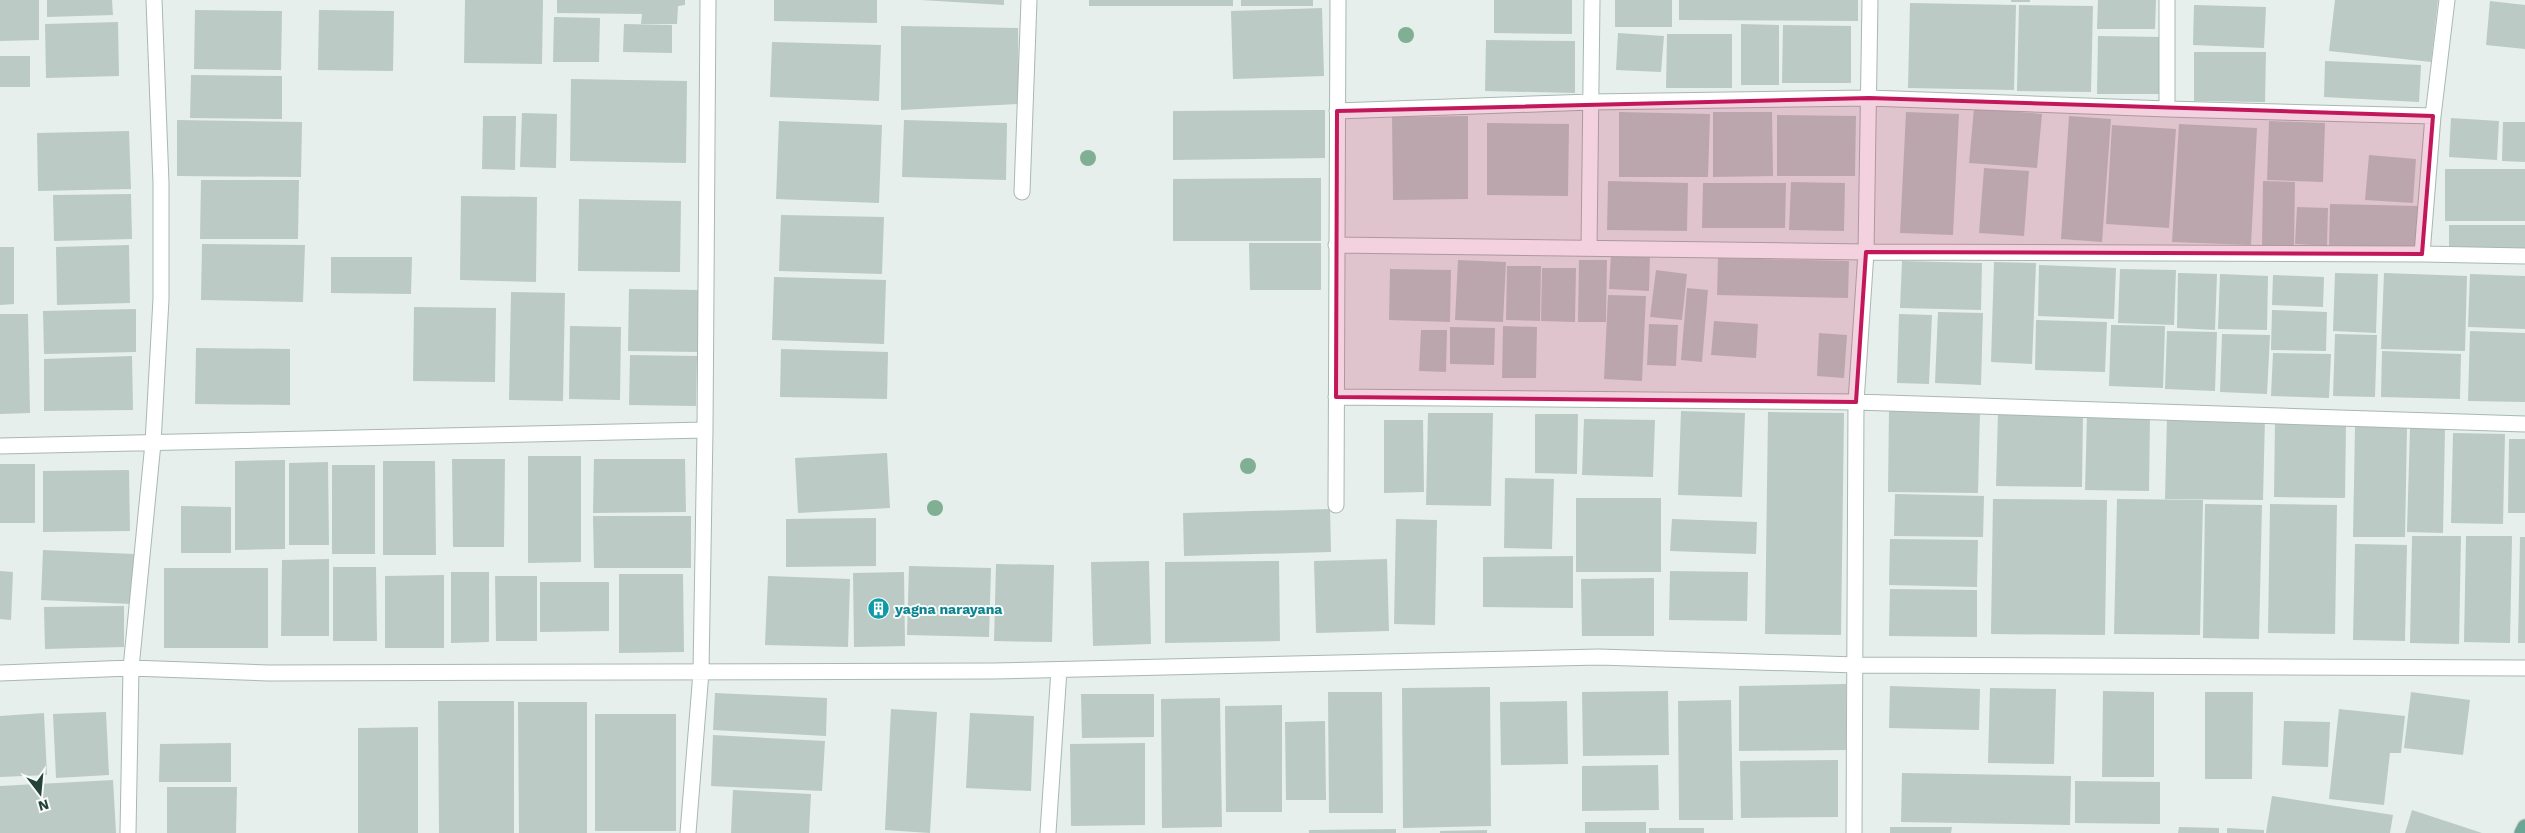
<svg xmlns="http://www.w3.org/2000/svg" width="2525" height="833" font-family="'Work Sans',sans-serif">
<style>
.building{fill:#bbcac4}
.lines{fill:none;stroke-linecap:round;stroke-linejoin:round}
.minor-casing{stroke:#a8b8b2;stroke-width:17}
.major-casing{stroke:#c2cac8;stroke-width:17}
.minor{stroke:#fff;stroke-width:15}
.major{stroke:#6aa596;stroke-width:15}
.tree{fill:#80af93}
.marked{fill:#c2185b;fill-opacity:0.2;stroke:#c2185b;stroke-width:4;stroke-linejoin:round}
.labels{text-anchor:middle;dominant-baseline:central;stroke-width:4;stroke-linejoin:round;paint-order:stroke}
.culture-label{font-size:14px;font-weight:bold;fill:#0d838f;stroke:#f7fbf9;text-anchor:start}
</style>
<rect width="100%" height="100%" fill="#e6efeb"/>
<!-- building -->
<path class="building" d="M0,0H39V40L0,41Z
M47,0H112L113,15L47,17Z
M465,0H543L542,64L464,63Z
M557,0H685V5L678,6L677,24H641L642,14L557,13Z
M774,0H877V23L774,21Z
M921,0H1004V5Z
M1089,0H1233V6H1089Z
M1241,0H1313V6H1241Z
M1494,0H1572V34L1494,33Z
M1615,0H1672V27H1615Z
M1679,0H1858V21L1679,20Z
M2011,0H2030V2H2011Z
M2098,0H2156L2155,29H2097Z
M2335,0H2438L2431,62L2329,51Z
M2490,1L2525,5V49L2486,45Z
M1910,3L2016,5L2014,90L1908,88Z
M2019,5L2093,6L2091,92L2017,91Z
M2194,5L2266,7L2264,48L2193,45Z
M1322,8L1324,76L1233,79L1231,11Z
M195,10L282,11L281,70L194,69Z
M319,10L394,11L393,71L318,70Z
M554,17L600,18L599,62H553Z
M118,22L119,76L46,78L45,24Z
M624,24L672,25V53L623,52Z
M1741,24L1779,25V85H1741Z
M1783,25L1851,26V83H1782Z
M901,26L1018,28L1019,104L901,110Z
M1618,33L1664,36L1661,72L1616,70Z
M1667,34H1732V88H1666Z
M2098,36L2162,37L2161,94H2097Z
M1486,40L1575,41V93L1485,91Z
M772,42L881,45L879,101L770,97Z
M2194,52H2266L2265,102L2194,101Z
M0,56H30V87H0Z
M2325,61L2421,65L2419,102L2324,97Z
M191,75L282,76V119L190,118Z
M571,79L687,81L686,163L570,161Z
M1974,108L2042,114L2037,168L1969,163Z
M1325,110V158L1173,160V111Z
M1619,112L1710,114L1708,177H1619Z
M1713,112H1772L1773,176L1713,177Z
M1906,112L1959,114L1953,235L1900,233Z
M522,113L557,114L556,168L520,167Z
M1777,115L1856,116L1855,176H1777Z
M483,116H516L515,170L482,169Z
M1468,116V199L1393,200L1392,117Z
M2069,116L2111,119L2102,242L2061,239Z
M2451,118L2499,121L2497,160L2449,157Z
M177,120L302,122L301,177L177,176Z
M904,120L1007,123L1006,180L902,177Z
M779,121L882,125L879,203L776,199Z
M2269,121L2325,123L2323,182L2267,180Z
M2503,122H2525V162L2502,161Z
M1487,123L1569,124L1568,196L1487,195Z
M2179,124L2257,128L2251,245L2172,242Z
M2112,125L2176,129L2169,228L2106,224Z
M129,131L131,189L38,191L37,133Z
M2369,155L2416,159L2413,203L2365,200Z
M1984,168L2029,171L2024,236L1979,233Z
M2445,169H2525V221H2445Z
M1321,178V241H1173V179Z
M201,180H299L298,239H200Z
M1608,181L1688,183L1687,231L1607,230Z
M2263,181L2295,182L2294,246H2262Z
M1791,182L1845,183L1844,231L1789,230Z
M1703,183H1786L1785,228H1702Z
M131,194L132,239L54,241L53,195Z
M461,196L537,197L536,282L460,280Z
M579,199L681,201L680,272L578,271Z
M2330,204L2420,206L2418,247L2329,245Z
M2297,207L2328,208L2327,246L2295,244Z
M781,215L884,217L882,274L779,271Z
M2449,225H2525V249L2449,248Z
M1249,243H1321V290H1250Z
M202,244L305,245L303,302L201,300Z
M129,245L130,303L57,305L56,247Z
M0,247H14V304L0,305Z
M1611,254L1650,255L1649,291L1609,289Z
M331,257H412L411,294L331,293Z
M1718,258L1849,261L1848,298L1717,295Z
M1458,260L1506,262L1503,322L1455,320Z
M1579,260H1607L1606,322H1578Z
M1902,261L1982,263L1981,310L1900,308Z
M1994,262L2036,263L2032,364L1991,362Z
M2039,265L2116,268L2114,319L2038,316Z
M1507,266H1541L1540,321L1506,320Z
M1542,268H1576L1575,322L1541,321Z
M1390,269L1451,270L1450,322L1389,320Z
M2120,269L2176,270L2174,325L2118,323Z
M1656,270L1687,274L1682,320L1650,317Z
M2178,273L2217,274L2215,330L2177,328Z
M2335,273L2378,274L2376,333L2333,331Z
M2384,273L2467,276L2465,351L2381,349Z
M2220,274L2268,276L2267,330L2218,329Z
M2470,274L2525,276V329L2468,327Z
M2273,275L2324,277L2323,307L2272,305Z
M774,277L886,280L884,344L772,340Z
M1687,288L1708,290L1702,362L1681,360Z
M629,289L700,290L699,352L628,351Z
M511,292L565,293L563,401L509,400Z
M1608,295L1646,296L1642,381L1604,379Z
M414,307L496,308L495,382L413,381Z
M136,309V352L44,354L43,311Z
M2272,310L2327,312L2326,351L2271,350Z
M1938,312L1983,313L1981,385L1935,383Z
M0,314H28L30,413L0,414Z
M1899,314L1932,315L1929,384L1897,383Z
M2036,320L2107,322L2105,372L2035,370Z
M1714,321L1758,324L1756,358L1711,355Z
M1649,324L1678,325L1676,366L1647,365Z
M2111,325L2165,326L2163,388L2109,386Z
M570,326L621,327L620,400L569,399Z
M1503,326L1537,327L1536,378H1502Z
M1450,327L1495,328L1494,365L1450,364Z
M1421,330H1447L1446,372L1419,371Z
M2167,331L2217,332L2215,391L2165,389Z
M2470,331L2525,333V402L2468,401Z
M1819,333L1847,335L1844,378L1817,376Z
M2222,334L2270,335L2267,394L2220,392Z
M2335,334L2377,335L2375,397L2333,396Z
M196,348L290,349V405L195,404Z
M781,349L888,352L887,399L780,397Z
M2382,351L2461,354L2460,399L2381,397Z
M2273,353L2331,354L2329,398L2271,396Z
M630,355L697,356L696,406L629,405Z
M132,356L133,410L44,411V359Z
M1889,410L1980,412L1978,493L1888,492Z
M1681,411L1745,413L1742,497L1678,495Z
M1768,412L1844,413L1841,635L1765,634Z
M1998,412L2083,413L2082,487L1996,486Z
M1428,413H1493L1491,506L1426,505Z
M1535,414H1578L1577,474L1535,473Z
M2087,414H2150L2149,491L2085,490Z
M2167,416L2265,417L2263,500L2165,499Z
M1584,419L1655,420L1653,477L1582,475Z
M1384,420H1423L1424,492L1384,493Z
M2275,421L2346,422L2345,498L2274,497Z
M2355,427H2407L2405,537H2353Z
M2410,428L2445,429L2443,533L2407,532Z
M2453,433L2505,434L2503,524L2451,523Z
M2509,439H2525V513H2508Z
M887,453L890,508L798,513L795,458Z
M528,456H581V562L528,563Z
M452,459H505L504,547H453Z
M594,459H685L686,512L593,513Z
M285,460V549L235,550V461Z
M383,461H435L436,555H383Z
M328,462L329,545H289V463Z
M0,464H35V523H0Z
M332,465H375V554H332Z
M129,470L130,531L43,532V471Z
M1505,478L1554,479L1552,549L1504,548Z
M1895,494L1984,496L1983,537L1894,536Z
M1576,498H1661V572H1576Z
M1993,499L2107,500L2105,635L1991,634Z
M2117,499L2203,500L2200,635L2114,634Z
M2205,504L2262,505L2259,639L2203,638Z
M2270,504L2337,505L2335,634L2268,633Z
M181,506L231,507V553H181Z
M1330,509L1331,552L1184,556L1183,513Z
M593,516H691V568H594Z
M876,518V566L786,567V519Z
M1396,519L1437,520L1435,625L1394,624Z
M1672,519L1757,522L1756,554L1670,551Z
M2412,536H2461L2459,644L2410,643Z
M2466,536H2512L2510,643L2464,642Z
M2520,537H2525V643H2518Z
M1890,539L1978,540L1977,587L1889,585Z
M2355,544L2407,545L2405,641L2353,640Z
M43,550L134,554L132,604L41,600Z
M1573,556V608L1483,607V557Z
M329,559V636H281L282,560Z
M1387,559L1389,631L1316,633L1314,561Z
M1149,561L1151,644L1093,646L1091,562Z
M1279,561L1280,641L1165,643V562Z
M996,564L1054,565L1052,642L994,641Z
M909,566L991,568L989,637L907,635Z
M333,567H376L377,641H333Z
M164,568H268V648H164Z
M0,571L13,572L11,620L0,619Z
M1670,571L1748,572L1747,621L1669,620Z
M451,572H489V642L451,643Z
M904,572L905,646L854,647L853,573Z
M619,574H683L684,652L619,653Z
M444,575V648H385V576Z
M495,576H537V641H496Z
M768,576L850,579L848,647L765,645Z
M1654,578V636H1582L1581,579Z
M540,582H609V631L540,632Z
M1890,589L1977,590V637L1889,636Z
M124,606V647L45,649L44,607Z
M1846,684L1847,750L1739,751V686Z
M1890,686L1980,689L1979,730L1889,728Z
M1490,687L1491,826L1403,828L1402,688Z
M1990,688L2056,689L2054,764L1988,763Z
M1668,691L1669,755L1583,756L1582,692Z
M2103,691L2154,692V777H2102Z
M1328,692H1382L1383,813H1329Z
M2205,692H2253L2252,779H2205Z
M2411,692L2470,700L2463,755L2404,748Z
M715,693L827,698L826,736L713,730Z
M1081,694H1154V737L1082,738Z
M1220,698L1222,827L1162,828L1161,699Z
M1731,700L1733,820H1679L1678,701Z
M438,701H514V833H439Z
M1567,701L1568,764L1501,765L1500,702Z
M518,702H587V833H519Z
M1282,705V812H1226L1225,706Z
M891,709L937,712L930,833L885,830Z
M2339,709L2405,716L2401,753H2390L2384,805L2329,799Z
M106,712L109,775L56,778L53,714Z
M44,713L47,775L0,777V716Z
M970,713L1034,716L1031,791L966,788Z
M595,714H676V831H595Z
M1325,721L1326,800H1286L1285,722Z
M2284,721L2330,722L2328,767L2282,765Z
M418,727V833H358V728Z
M713,735L825,741L822,791L711,786Z
M231,743V782H159L160,744Z
M1145,743V825L1071,826L1070,744Z
M1838,760V817L1741,818L1740,761Z
M1658,765L1659,810L1582,811V766Z
M1902,773L2071,776L2070,825L1901,822Z
M113,780L116,833H0V786Z
M2075,781L2160,782V824L2075,823Z
M167,787H237L236,833H167Z
M733,790L811,794L809,833H731Z
M2272,796L2393,815L2390,833H2266Z
M2412,810L2482,833H2405Z
M1585,822H1646V833H1585Z
M1890,827H1952L1951,833H1890Z
M2179,827L2219,828V833H2178Z
M1649,828H1704V833H1649Z
M2227,828L2264,830V833H2227Z
M1396,829V833H1309V830Z
M1487,830V833H1440V831Z"/>
<g class="lines">
<defs>
<path id="minor" d="M2167,109V0
M1337,111L1591,102L1869,98L2167,109L2433,116
M1022,192L1029,0
M1336,245L1866,252L2422,254L2525,256
M1589,248L1592,0
M2422,254L2433,116L2447,0
M1336,397L1856,402L2525,424
M0,446L705,430
M1336,505L1338,0
M0,673L131,668L268,673L993,671L1599,657L1856,665L2525,668
M128,833L131,668L153,443L161,299V183L154,0
M688,833L701,672L705,430L708,0
M1048,833L1059,670
M1854,833L1856,402L1866,252L1870,0"/>
<path id="major" d="M2522,833L2525,827"/>
</defs>
<!-- minor casing -->
<use href="#minor" class="minor-casing"/>
<!-- major casing -->
<use href="#major" class="major-casing"/>
<!-- minor -->
<use href="#minor" class="minor"/>
<!-- major -->
<use href="#major" class="major"/>
</g>
<!-- trees -->
<g class="tree">
<circle cx="1406" cy="35" r="8"/>
<circle cx="1088" cy="158" r="8"/>
<circle cx="1248" cy="466" r="8"/>
<circle cx="935" cy="508" r="8"/>
</g>
<!-- marked area -->
<path class="marked" d="M1869,98L2433,116L2422,254L1866,252L1856,402L1336,397L1337,111Z"/>
<!-- icons -->
<defs>
<symbol id="building-disc" viewBox="-11 -11 22 22"><circle r="9.5" fill="#0f9aa8" stroke="#f7fbf9"/><path d="M-4-6H4V6H1V3H-1V6H-4ZM-2.5-4.3h1.7v1.8h-1.7ZM.8-4.3h1.7v1.8H.8ZM-2.5-1h1.7V.8h-1.7ZM.8-1h1.7V.8H.8Z" fill="#fff"/></symbol>
</defs>
<g fill-rule="evenodd">
<use href="#building-disc" x="866" y="596" width="25" height="25"/>
</g>
<g class="labels">
<!-- culture labels -->
<g class="culture-label">
<text x="895" y="609">yagna narayana</text>
</g>
</g>
<!-- north arrow -->
<g transform="translate(40 793) rotate(164)" stroke="#f7fbf9" stroke-width="4" paint-order="stroke">
<path d="M0-4L9 19L0 12L-9 19Z" fill="#24423a"/>
<text y="-8" font-size="14" font-weight="bold" text-anchor="middle" fill="#24423a">N</text>
</g>
</svg>
